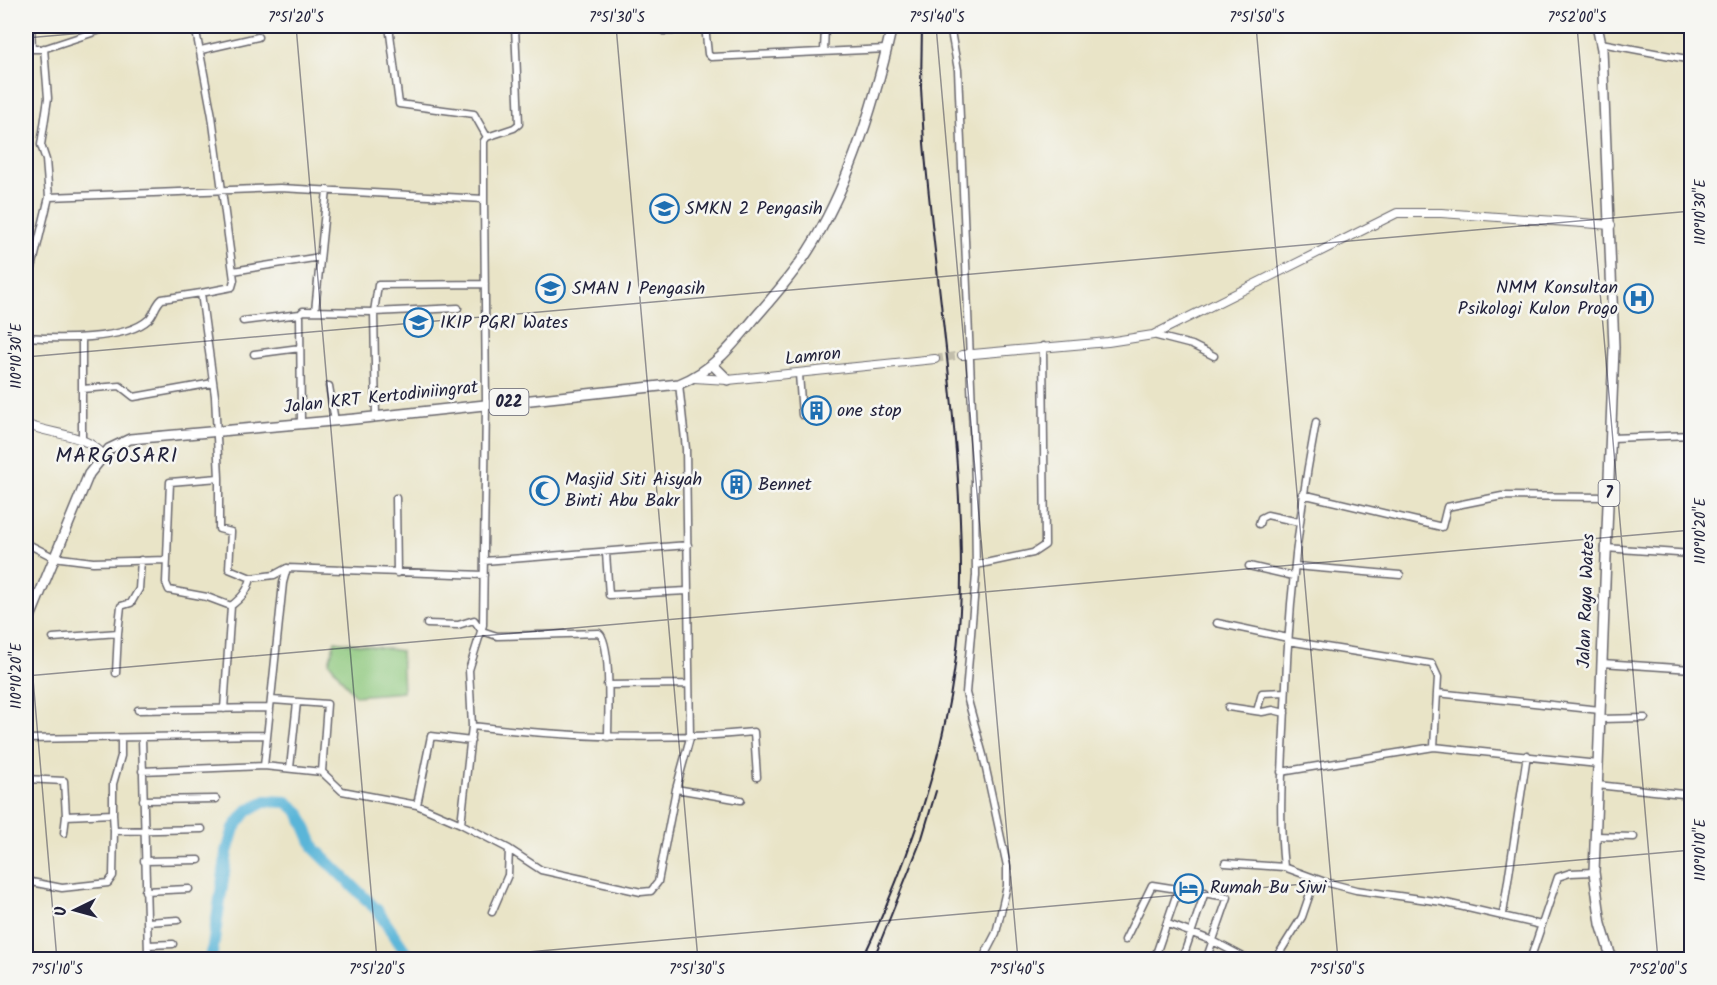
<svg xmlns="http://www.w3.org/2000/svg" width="1717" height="985" font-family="Kalam,sans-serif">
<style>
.green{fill:#8cc77c;stroke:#57745c;stroke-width:1.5}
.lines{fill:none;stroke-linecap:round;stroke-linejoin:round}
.river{stroke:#5ab5d8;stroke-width:12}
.tertiary-tunnel{stroke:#c1bdab;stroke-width:8;stroke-dasharray:8 4;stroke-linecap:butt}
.minor-casing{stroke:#68666c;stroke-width:9}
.tertiary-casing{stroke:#68666c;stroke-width:10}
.primary-casing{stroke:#68666c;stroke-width:12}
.trunk-casing{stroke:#68666c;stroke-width:12}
.minor{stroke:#fff;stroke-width:6}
.tertiary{stroke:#fff;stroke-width:8}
.primary{stroke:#fff;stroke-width:9}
.trunk{stroke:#fff;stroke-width:9}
.rail{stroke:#22223b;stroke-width:2}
.ticks{fill:none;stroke:#22223b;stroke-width:1.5;stroke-opacity:0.45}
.labels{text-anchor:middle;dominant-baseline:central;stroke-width:5;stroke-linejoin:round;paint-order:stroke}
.shield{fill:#f6f6f2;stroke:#626272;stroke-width:1.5}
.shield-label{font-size:16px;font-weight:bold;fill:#22223b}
.poi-label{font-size:18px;fill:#22223b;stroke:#f6f6f2;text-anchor:start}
.street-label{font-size:18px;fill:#22223b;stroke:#f6f6f2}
.quarter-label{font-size:21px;letter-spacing:1.5px;fill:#22223b;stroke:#f6f6f2}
.neatline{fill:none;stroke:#22223b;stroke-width:2}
.ticks-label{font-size:15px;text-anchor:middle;fill:#22223b}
</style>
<rect width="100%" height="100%" fill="#f6f6f2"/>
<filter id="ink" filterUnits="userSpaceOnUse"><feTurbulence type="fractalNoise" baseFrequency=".0167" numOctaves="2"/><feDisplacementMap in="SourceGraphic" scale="12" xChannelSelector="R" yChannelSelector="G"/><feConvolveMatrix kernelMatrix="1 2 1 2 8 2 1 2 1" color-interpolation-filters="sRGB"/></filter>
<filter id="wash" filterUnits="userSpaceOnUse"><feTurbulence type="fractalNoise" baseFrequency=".008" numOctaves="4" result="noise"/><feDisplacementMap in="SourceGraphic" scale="24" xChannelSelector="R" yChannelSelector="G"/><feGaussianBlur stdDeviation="1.35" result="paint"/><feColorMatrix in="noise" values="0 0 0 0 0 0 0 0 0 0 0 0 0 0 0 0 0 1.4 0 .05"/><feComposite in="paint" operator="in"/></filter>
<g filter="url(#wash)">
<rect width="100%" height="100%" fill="#e9e4c7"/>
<!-- green -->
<path class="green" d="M335,641L401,651L403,692L355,696L329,662Z"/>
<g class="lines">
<!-- river -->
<path class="river" d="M211,960L227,852L234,828L247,811L266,801L287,802L299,812L315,849L377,910L411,960"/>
</g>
</g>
<g filter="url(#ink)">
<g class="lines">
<!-- tertiary-tunnel -->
<path class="tertiary-tunnel" d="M935,359L962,355"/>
<defs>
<path id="minor" d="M31,26L32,49
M195,26L212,116L234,280L232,287L201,293L215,396L219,478L170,482L166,583L169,590L207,597L231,606L224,709
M389,26L399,104L474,114L487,137L484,141V199
M663,26L664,31H673L684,26
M705,26L708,54L711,57L887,49
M950,26L958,70L975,481L976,575L966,693L983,755L1007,866V886L996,933L982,960
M515,28L529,26
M1601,43L1692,60
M26,49H43L113,26
M201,50L258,37
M824,52L825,26
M1688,59L1692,50
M487,137L514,128L519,124L515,26
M49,197L280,188L484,199L486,404L483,625L469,670L472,726L461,824L509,849L541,870L641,892L651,891L658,882L676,789L690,738L686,449L679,384
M233,271L320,257
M26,293L49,197L46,160L41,145L48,98L44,48
M315,311L327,190
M243,321L300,314
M1153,335L1192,345L1214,356
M26,337C56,339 126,341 149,319C155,313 155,305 162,299L201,293
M82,338V440
M254,354L300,348
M799,374L802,415
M329,386L335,421
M82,389L120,386L134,397L213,383
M376,417L374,312L378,285L485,284
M301,424L300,314L303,311L374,312L458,308
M1611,438L1692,435
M219,478V529L231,532L229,569L251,578
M1302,494L1442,527L1447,507L1502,496L1608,497
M396,498L397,573
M1259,524L1261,518L1267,515L1299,522
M26,543L53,557L93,562L167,560
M1605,548L1692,554
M606,553L609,595L687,591
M484,561L688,545
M976,565L1033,553L1045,545L1043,346
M1249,566L1293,576
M1295,566L1400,575
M231,606C241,598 248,591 251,578L274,575L287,568L484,575
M1217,623L1288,638
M427,624L458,625L474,620L482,631L497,636L599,633C612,643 608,718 608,737
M53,638L118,633L121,606L131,603L139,589L141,560
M1288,641L1432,664L1438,677L1437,693L1600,710
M1602,663L1692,669
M116,673L118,633
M607,685L688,684
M1228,707L1262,712L1273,710L1285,713
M138,710L270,708
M1257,711L1262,693L1285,692
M1600,719L1645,718
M472,726C566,737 660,741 754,732L757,777
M26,739L267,735
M142,739L148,953
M1434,747L1437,693
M264,766L283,583L287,568
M290,768L297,702
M142,771L264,766L322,772L327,704L272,700
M322,772L342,791L417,805L461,824
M1281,772L1434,747L1598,764
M26,779L64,781L66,816L113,814V784L121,756V739
M1597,785L1692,795
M676,789L741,800
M143,800L216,799
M417,805L431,736L471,741
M113,814L114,831
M64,833L66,816
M1595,836L1634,837
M144,861L199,860
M1225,863L1284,867L1325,882L1356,890L1442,902L1541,925
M1284,867C1278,813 1283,761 1285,707C1288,611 1298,516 1316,422
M26,881L62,888L108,883L113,876L114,831L202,829
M145,891L189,889
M492,912L508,875L509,849
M1503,914L1527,755
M147,922L178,920
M1168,924L1213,941L1249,960
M1125,940L1152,885L1228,897L1206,960
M148,945L173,944
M1154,960L1179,887
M1182,960L1205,892
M1275,960L1302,917L1315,879
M1530,960L1558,877L1570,873L1594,872"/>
<path id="tertiary" d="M962,355L1108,342L1153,335L1397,213H1441L1611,225
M694,378L728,380L935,359
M26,424C50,435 86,433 103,455"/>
<path id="primary" d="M713,365L728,380
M26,627L89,474L109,449L130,439L355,419L679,384C712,371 732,346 754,319C773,297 792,276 808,251C850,185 875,102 892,26"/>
<path id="trunk" d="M1597,26L1602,49L1614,347L1594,872L1601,924L1612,960"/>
</defs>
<!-- minor casing -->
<use href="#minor" class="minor-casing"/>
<!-- tertiary casing -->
<use href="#tertiary" class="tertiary-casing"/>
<!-- primary casing -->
<use href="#primary" class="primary-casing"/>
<!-- trunk casing -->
<use href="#trunk" class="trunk-casing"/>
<!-- minor -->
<use href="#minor" class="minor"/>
<!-- tertiary -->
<use href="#tertiary" class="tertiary"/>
<!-- primary -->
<use href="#primary" class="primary"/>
<!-- trunk -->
<use href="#trunk" class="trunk"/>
<!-- rail -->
<path class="rail" d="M862,960C919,840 962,705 961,572C961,429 936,285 924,143L921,87L922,26
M873,960L922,838L936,791"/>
</g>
</g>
<!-- ticks -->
<path class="ticks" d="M296,26L377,960M616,26L698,960M936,26L1018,960M1256,26L1338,960M1577,26L1658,960M26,38L164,26M26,357L1692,211M26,597L57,960M26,676L1692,530M437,960L1692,850"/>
<!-- icons -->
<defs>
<symbol id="school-ring" viewBox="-11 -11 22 22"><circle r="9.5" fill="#f6f6f2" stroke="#1f6fb2" stroke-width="1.5"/><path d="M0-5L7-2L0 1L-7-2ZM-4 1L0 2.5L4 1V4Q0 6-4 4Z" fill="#1f6fb2"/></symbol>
<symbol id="hospital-ring" viewBox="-11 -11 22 22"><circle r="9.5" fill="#f6f6f2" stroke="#1f6fb2" stroke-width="1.5"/><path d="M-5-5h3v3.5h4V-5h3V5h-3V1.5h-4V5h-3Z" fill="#1f6fb2"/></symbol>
<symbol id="university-ring" viewBox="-11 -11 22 22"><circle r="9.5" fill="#f6f6f2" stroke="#1f6fb2" stroke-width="1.5"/><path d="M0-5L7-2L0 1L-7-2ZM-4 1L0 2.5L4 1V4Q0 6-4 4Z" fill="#1f6fb2"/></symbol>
<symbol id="building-ring" viewBox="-11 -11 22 22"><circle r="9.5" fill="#f6f6f2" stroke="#1f6fb2" stroke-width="1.5"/><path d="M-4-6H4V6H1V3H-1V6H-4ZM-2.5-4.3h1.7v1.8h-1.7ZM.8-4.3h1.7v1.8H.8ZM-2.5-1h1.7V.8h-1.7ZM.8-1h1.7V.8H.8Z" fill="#1f6fb2"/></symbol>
<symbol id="mosque-ring" viewBox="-11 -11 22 22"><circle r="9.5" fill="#f6f6f2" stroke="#1f6fb2" stroke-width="1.5"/><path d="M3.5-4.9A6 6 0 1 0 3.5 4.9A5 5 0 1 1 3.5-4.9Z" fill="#1f6fb2"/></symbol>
<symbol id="hotel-ring" viewBox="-11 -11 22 22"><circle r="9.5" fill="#f6f6f2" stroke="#1f6fb2" stroke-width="1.5"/><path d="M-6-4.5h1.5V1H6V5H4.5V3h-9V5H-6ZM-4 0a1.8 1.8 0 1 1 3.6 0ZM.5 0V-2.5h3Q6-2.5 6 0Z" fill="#1f6fb2"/></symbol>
</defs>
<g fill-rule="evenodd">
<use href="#school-ring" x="648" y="192" width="33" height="33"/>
<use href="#school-ring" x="534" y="272" width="33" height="33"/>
<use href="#hospital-ring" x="1622" y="282" width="33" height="33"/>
<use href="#university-ring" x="402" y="306" width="33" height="33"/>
<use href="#building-ring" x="800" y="394" width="33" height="33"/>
<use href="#building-ring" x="720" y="468" width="33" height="33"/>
<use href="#mosque-ring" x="528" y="474" width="33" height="33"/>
<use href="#hotel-ring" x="1172" y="872" width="33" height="33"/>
</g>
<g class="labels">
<!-- shield labels -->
<g class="shield">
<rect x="489.5" y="389" width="39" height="26" rx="4.5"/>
<rect x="1598.5" y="480" width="21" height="26" rx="4.5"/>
</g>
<g class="shield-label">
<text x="509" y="402">022</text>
<text x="1609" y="493">7</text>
</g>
<!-- poi labels -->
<g class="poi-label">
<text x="685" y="209">SMKN 2 Pengasih</text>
<text x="1618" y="288" text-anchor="end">NMM Konsultan<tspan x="1618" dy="21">Psikologi Kulon Progo</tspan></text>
<text x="572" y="289">SMAN 1 Pengasih</text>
<text x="440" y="323">IKIP PGRI Wates</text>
<text x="837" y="411">one stop</text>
<text x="565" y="480">Masjid Siti Aisyah<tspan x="565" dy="21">Binti Abu Bakr</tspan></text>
<text x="758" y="485">Bennet</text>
<text x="1210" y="888">Rumah Bu Siwi</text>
</g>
<!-- street labels -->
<g class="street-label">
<text transform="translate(813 357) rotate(-6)">Lamron</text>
<text transform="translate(381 398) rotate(-6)">Jalan KRT Kertodiniingrat</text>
<text transform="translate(1587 601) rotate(-88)">Jalan Raya Wates</text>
</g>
<!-- quarter labels -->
<g class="quarter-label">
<text x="117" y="456">MARGOSARI</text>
</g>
</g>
<!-- margin -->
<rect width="1717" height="985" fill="none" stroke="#f6f6f2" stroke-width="66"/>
<!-- north arrow -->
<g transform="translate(75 910) rotate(265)" stroke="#f6f6f2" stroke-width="4.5" paint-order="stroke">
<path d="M0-4.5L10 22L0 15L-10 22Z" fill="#22223b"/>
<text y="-9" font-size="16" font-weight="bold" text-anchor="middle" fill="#22223b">U</text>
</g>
<rect x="33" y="33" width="1651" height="919" class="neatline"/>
<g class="ticks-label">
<text x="296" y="22">7°51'20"S</text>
<text x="617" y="22">7°51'30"S</text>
<text x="937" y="22">7°51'40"S</text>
<text x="1257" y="22">7°51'50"S</text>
<text x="1577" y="22">7°52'00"S</text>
<text transform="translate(1700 212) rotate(-90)" y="5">110°10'30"E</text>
<text transform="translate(16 356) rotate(-90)" y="5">110°10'30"E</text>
<text transform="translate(1700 531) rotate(-90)" y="5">110°10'20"E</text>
<text transform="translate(16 676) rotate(-90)" y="5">110°10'20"E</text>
<text transform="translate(1700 850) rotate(-90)" y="5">110°10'10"E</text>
<text x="57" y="974">7°51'10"S</text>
<text x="377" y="974">7°51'20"S</text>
<text x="697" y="974">7°51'30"S</text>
<text x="1017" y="974">7°51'40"S</text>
<text x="1337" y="974">7°51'50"S</text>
<text x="1658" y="974">7°52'00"S</text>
</g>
</svg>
